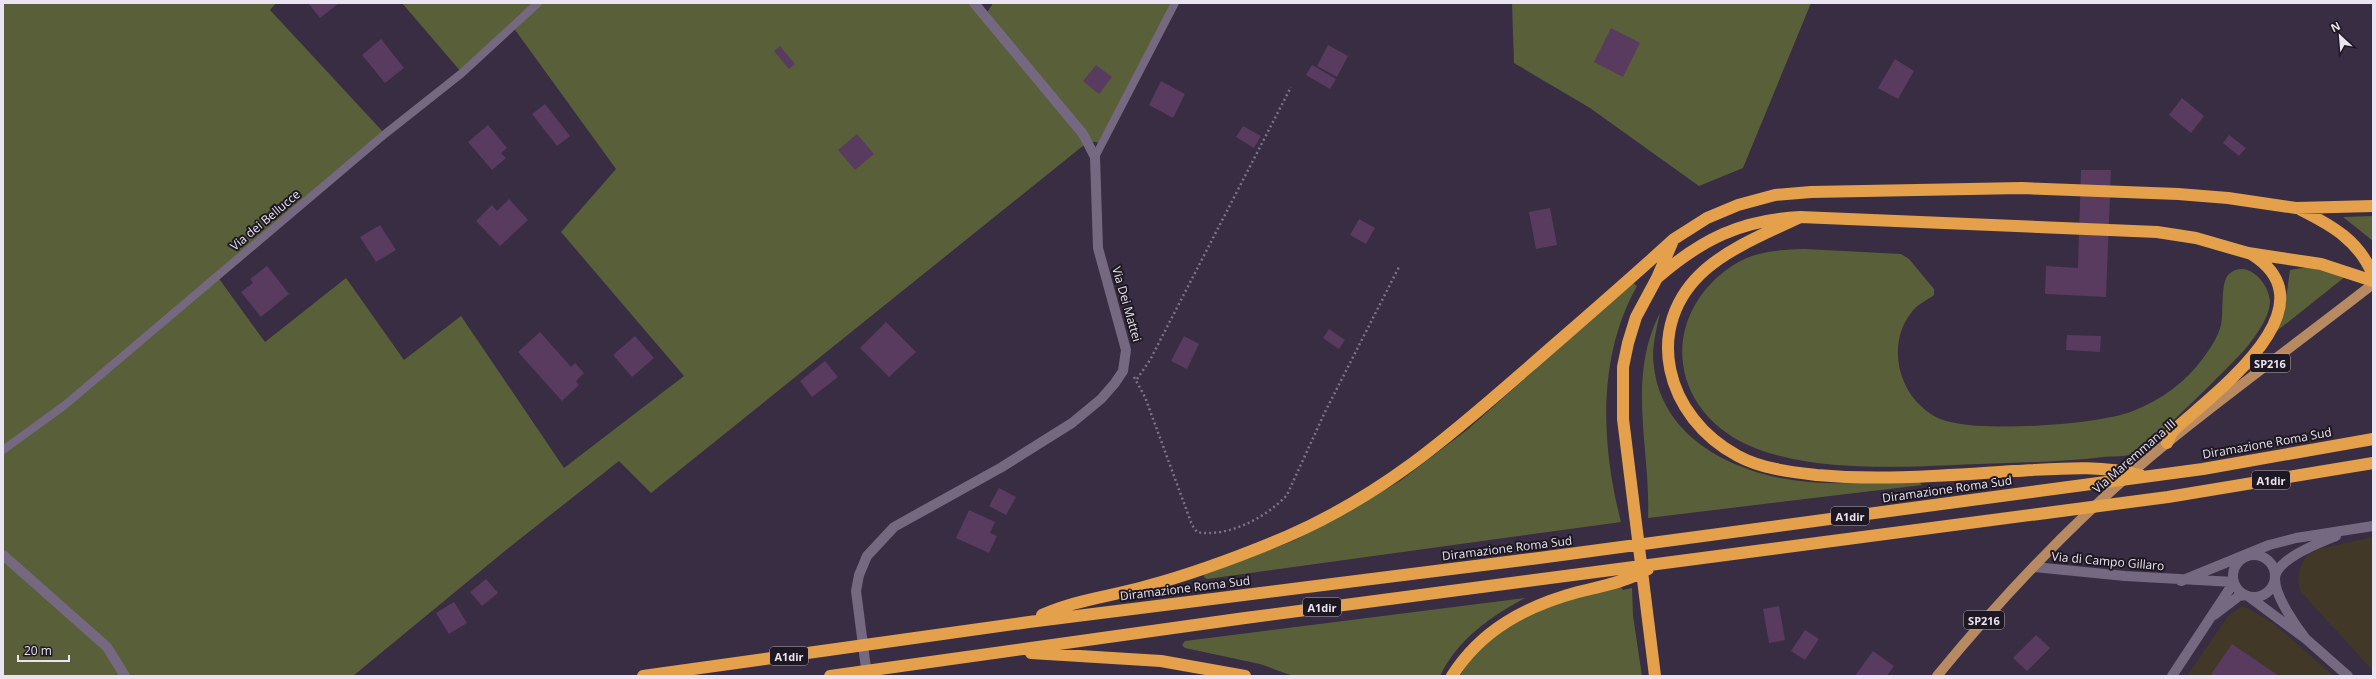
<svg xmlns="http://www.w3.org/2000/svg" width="2376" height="679" font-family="'Open Sans',sans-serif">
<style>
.industrial{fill:#423828}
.green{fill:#596039}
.building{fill:#593b5f}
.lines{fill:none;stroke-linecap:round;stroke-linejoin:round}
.path{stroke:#7c7385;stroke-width:2.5;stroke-dasharray:2 3;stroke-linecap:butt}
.lane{stroke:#756881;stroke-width:8}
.street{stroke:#756881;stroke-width:10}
.primary{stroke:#b88a61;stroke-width:10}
.highway{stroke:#e4a04b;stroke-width:12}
.labels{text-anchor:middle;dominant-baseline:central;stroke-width:4;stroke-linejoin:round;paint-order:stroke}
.shield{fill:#1d1821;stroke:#aca6b3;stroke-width:1}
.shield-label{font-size:11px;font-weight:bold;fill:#eae3f1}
.street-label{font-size:12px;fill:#eae3f1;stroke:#1d1821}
</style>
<rect width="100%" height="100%" fill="#382d42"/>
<!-- industrial -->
<path class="industrial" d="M2373,537V671L2300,591L2298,581L2300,568L2306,556L2319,549Z
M2243,606L2273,623L2334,676H2187L2228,616Z"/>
<!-- green -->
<path class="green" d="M3,3H276L270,10L385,134L217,276L265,342L346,278L404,360L461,316L564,468L684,376L561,232L616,169L513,27L462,73L402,3H974L985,16L993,3H1175L1101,143L1089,141L651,493L619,461L511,546L353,676H3Z
M1512,3H1811L1743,168L1699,186L1590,108L1514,63Z
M2373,216V241L2343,217Z
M1804,249L1901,254L1909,259L1934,289V295C1926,301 1917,304 1911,313C1889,341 1896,384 1922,407C1931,416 1943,421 1955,423C1993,431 2097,425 2133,411C2161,400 2186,382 2204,357C2211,347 2218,337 2221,325C2224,312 2220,282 2229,274C2247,258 2269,283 2270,301C2270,317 2256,335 2247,347C2234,362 2145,451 2133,454C2124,457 2113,456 2103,457C2071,461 2039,462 2006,463C1929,465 1818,477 1748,445C1668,409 1659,315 1732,266C1754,251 1778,250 1804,249Z
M2308,267L2346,276L2273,334L2285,306L2290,270Z
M1633,283L1637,286C1597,357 1601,445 1621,522L1207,579L1204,577V575L1293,541L1331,521L1400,481L1467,430Z
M1660,313C1656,332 1651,349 1654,367C1663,443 1743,477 1810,482C1846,485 1882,482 1919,482L1922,485L1648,518C1651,449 1626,379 1660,313Z
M1621,587L1623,590L1632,588L1633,616L1642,676H1460C1490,620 1562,598 1621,587Z
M1525,598C1490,617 1458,639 1440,676H1293L1260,664L1185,648L1182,645L1185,641Z"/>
<!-- building -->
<path class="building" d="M308,3H339L320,18Z
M1611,28L1640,43L1623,77L1594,62Z
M381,39L404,68L385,83L362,55Z
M1328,45L1348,56L1337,77L1317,66Z
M780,46L795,64L789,69L774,51Z
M1895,59L1914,71L1898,99L1878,88Z
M1096,65L1112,77L1099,94L1083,81Z
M1312,65L1336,79L1330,89L1306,75Z
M1161,81L1185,94L1173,118L1149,105Z
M2182,98L2204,116L2191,133L2169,115Z
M545,104L570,136L557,146L532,114Z
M488,125L507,148L501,153L506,158L492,170L468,142Z
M1243,126L1261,136L1254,148L1236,137Z
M857,134L874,154L855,170L838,150Z
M2229,135L2246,148L2239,156L2223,143Z
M2081,170H2111L2106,297L2045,294L2046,266L2078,268Z
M509,199L528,220L500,246L476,221L492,205L497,211Z
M1550,208L1557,245L1536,249L1529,212Z
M1359,219L1375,228L1366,244L1350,235Z
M380,225L396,250L376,262L360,237Z
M267,266L289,294L261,317L241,292L253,283L250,279Z
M886,322L916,352L889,377L860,348Z
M1329,329L1345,340L1339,349L1323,338Z
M540,332L571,367L575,363L584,373L576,381L579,385L562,401L518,352Z
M2067,335L2101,336L2100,352L2066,350Z
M635,336L654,358L632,377L613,355Z
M1184,336L1199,344L1187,369L1171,361Z
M825,361L838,377L812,397L800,381Z
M999,488L1016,497L1006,515L989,506Z
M969,510L995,522L990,533L997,536L989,553L956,538Z
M486,579L498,593L482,606L470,592Z
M454,602L467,623L449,634L436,613Z
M1779,606L1785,640L1769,643L1763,609Z
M1805,630L1819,639L1805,660L1791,651Z
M2036,635L2050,648L2027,671L2013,658Z
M2232,644L2279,676H2210Z
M1873,651L1894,666L1887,676H1855Z"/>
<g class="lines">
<!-- path -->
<path class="path" d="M1134,377L1145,397L1192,525L1197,532C1228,538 1267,517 1287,495L1325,412L1399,267
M1137,379L1150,360L1291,87"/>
<!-- lane -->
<path class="lane" d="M1095,157L1175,3
M3,450L65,405L385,134L462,73L538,3"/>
<!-- street -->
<path class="street" d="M3,555L107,647L125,676
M2233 576a21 21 0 1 1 42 0a21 21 0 1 1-42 0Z
M2034,567L2125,576L2234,582
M2181,581L2269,545L2296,538L2373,526
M2248,596L2306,639L2348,676
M2214,615L2239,596L2245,595
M2306,639C2295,625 2275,596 2275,579C2275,559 2321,542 2336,536
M867,676L856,591L859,575L867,556L894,527L1002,467L1072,423L1101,399L1115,383L1123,371L1126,350L1098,248L1095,157L1083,134L974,3
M2172,676L2234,582"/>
<!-- primary -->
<path class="primary" d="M1937,676C2006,592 2083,511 2168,442C2235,388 2305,337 2373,284"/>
<!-- highway -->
<path class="highway" d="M2301,210C2333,226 2359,241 2373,275
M1800,217C1769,232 1733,246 1706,269C1640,326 1666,418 1738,456C1762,469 1791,472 1817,475C1882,481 1949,475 2014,471C2057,469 2098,464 2140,475
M1657,278C1702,239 1741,220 1800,217L2157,232L2196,238L2248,253L2321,264L2373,281
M2167,443L2172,432C2210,396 2337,307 2251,254
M1042,615C1074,600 1113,596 1147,586C1195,573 1243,555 1288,536C1386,493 1452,434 1530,366C1578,324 1627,282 1674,239L1707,218L1738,205L1775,195L1811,192L2022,188L2178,194L2228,198L2296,208L2373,206
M1031,653L1161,661L1245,676
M643,676L1029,622L1539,558L2203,469L2373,439
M830,676L1245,618L2168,497L2373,463
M1452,676C1481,630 1526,606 1578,592C1602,586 1626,582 1648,569
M1655,676L1623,419V367L1628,343L1636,317L1657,278L1672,243"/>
</g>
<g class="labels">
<!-- shield labels -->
<g class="shield">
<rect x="2250" y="354" width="40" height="18" rx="3"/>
<rect x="2252" y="471" width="38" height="18" rx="3"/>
<rect x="1831" y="507" width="38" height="18" rx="3"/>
<rect x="1303" y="598" width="38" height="18" rx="3"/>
<rect x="1964" y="611" width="40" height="18" rx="3"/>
<rect x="770" y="647" width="38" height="18" rx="3"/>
</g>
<g class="shield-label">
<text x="2270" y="363">SP216</text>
<text x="2271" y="480">A1dir</text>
<text x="1850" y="516">A1dir</text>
<text x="1322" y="607">A1dir</text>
<text x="1984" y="620">SP216</text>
<text x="789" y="656">A1dir</text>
</g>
<!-- street labels -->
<g class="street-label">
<text transform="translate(265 220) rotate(-40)">Via dei Bellucce</text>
<text transform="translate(1127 304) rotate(74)">Via Dei Mattei</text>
<text transform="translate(2267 443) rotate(-10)">Diramazione Roma Sud</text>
<text transform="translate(2134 456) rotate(-41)">Via Maremmana III</text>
<text transform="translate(1947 489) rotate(-8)">Diramazione Roma Sud</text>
<text transform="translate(1507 548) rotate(-7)">Diramazione Roma Sud</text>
<text transform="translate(2108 561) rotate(5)">Via di Campo Gillaro</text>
<text transform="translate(1185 588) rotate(-7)">Diramazione Roma Sud</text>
</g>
</g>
<!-- border -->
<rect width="2376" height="679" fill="none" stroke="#eae3f1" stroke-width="8"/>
<!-- north arrow -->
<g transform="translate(2340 36) rotate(334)" stroke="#1d1821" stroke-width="3" paint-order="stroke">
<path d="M0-3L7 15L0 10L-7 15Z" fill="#eae3f1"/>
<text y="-6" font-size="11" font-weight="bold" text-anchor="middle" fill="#eae3f1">N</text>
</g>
<!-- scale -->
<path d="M18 655v6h51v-6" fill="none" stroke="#eae3f1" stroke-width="2"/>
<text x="24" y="655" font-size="12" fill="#eae3f1" stroke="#1d1821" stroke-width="3" paint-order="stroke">20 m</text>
</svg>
